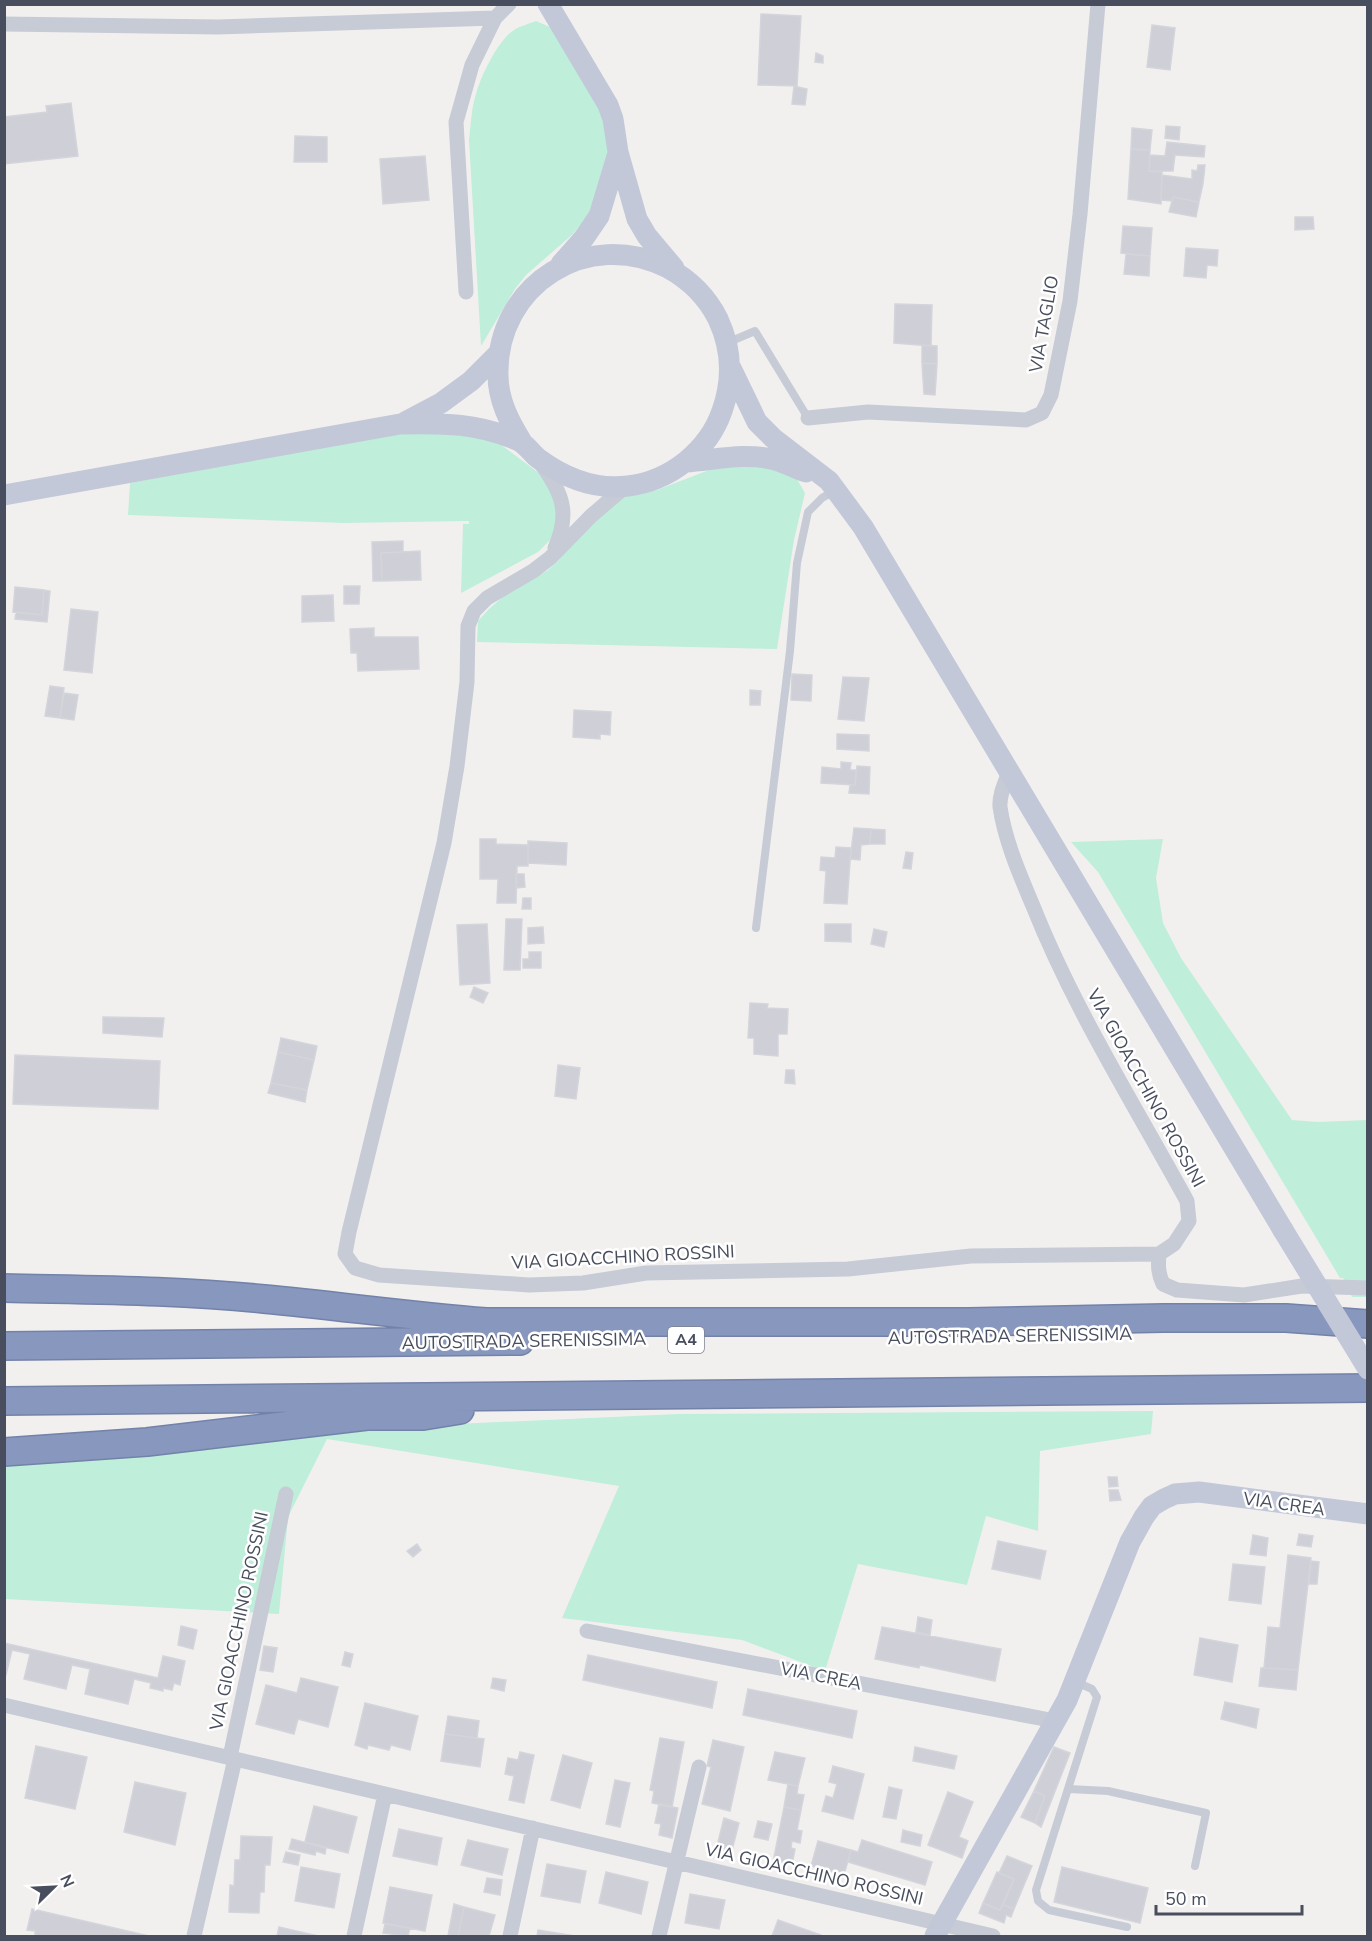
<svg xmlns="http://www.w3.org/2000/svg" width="1372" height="1941" font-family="'Nunito Sans',sans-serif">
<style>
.green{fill:#bfeedb}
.building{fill:#cfd0d7;stroke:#d4d4db;stroke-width:1.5}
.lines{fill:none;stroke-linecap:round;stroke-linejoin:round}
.highway-casing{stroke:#7382a9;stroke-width:30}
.lane{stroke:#c6cbd6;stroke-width:8}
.street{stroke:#c6cbd6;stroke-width:15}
.secondary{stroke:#c3c8d8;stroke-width:21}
.highway{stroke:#8897bd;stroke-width:27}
.secondary-bridge{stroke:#c3c8d8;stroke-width:21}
.labels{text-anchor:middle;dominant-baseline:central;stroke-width:5;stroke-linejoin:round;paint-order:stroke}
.shield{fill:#fff;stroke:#7f838e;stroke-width:1.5}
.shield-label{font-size:16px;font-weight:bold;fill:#484e5d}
.street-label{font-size:18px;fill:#484e5d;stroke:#fff}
</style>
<rect width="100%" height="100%" fill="#f2f0ef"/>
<!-- green -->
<path class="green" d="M536,21L557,30L603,106L608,127L607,177L601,200L573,234L526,275L515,289L481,346L469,140C471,125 471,109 476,94C481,76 498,40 514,30C520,26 529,24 536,21Z
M447,428L496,441L547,479L557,496V528L550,540L538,552L461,593L463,524H469V521L344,523L128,515L130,483L396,433Z
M754,463L797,479L805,493L794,540L777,649L477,642L478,621L489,609L505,595L548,570L559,560L586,523L627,494L657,490L709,470Z
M1163,839L1156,878L1163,923L1181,958L1292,1120L1318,1122L1367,1120V1297H1352L1343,1278H1340L1098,872L1071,842Z
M1153,1411L1151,1434L1040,1451L1038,1531L986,1516L967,1585L858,1564L825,1671L742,1640L562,1618L619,1486L327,1439L288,1517L279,1614L5,1599L4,1451L255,1433L678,1414Z"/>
<!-- building -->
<path class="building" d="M761,14L801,16L797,86L758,85Z
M1152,25L1175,28L1170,70L1147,67Z
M816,53L823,56V63L815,62Z
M794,86L807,89L805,105L792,104Z
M71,103L78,156L4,164V117L47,112L46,106Z
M1166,126L1180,127L1179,140L1165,138Z
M1132,128L1152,130L1150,150L1131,149Z
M295,136L327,137V162H294Z
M1167,142L1205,146L1204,157L1175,155L1173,171H1149L1150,155L1165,156Z
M1131,149L1150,150L1149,171L1162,172L1161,204L1128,199Z
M425,156L429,200L383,204L380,159Z
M1198,165H1205L1203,184L1199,202L1173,197L1172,201L1161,200L1162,175L1192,179V170L1197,171Z
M1173,197L1199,202L1196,217L1169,212Z
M1295,217H1313L1314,229L1295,230Z
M1123,226L1152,228L1150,256L1121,253Z
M1186,248L1218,250L1217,266L1207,265L1206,278L1184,276Z
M1126,254L1150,256L1149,276L1124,274Z
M895,304L932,305L931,346L894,343Z
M922,345L937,346V364L922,363Z
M922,363L937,364L935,395L924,394Z
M403,541V552L381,553L382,581H373L372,542Z
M420,551L421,580L382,581L381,553Z
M344,586H360L359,604H344Z
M15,587L44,590L42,615L13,612Z
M44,590L50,591L47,622L15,619L16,612L42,615Z
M333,595L334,621L302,622V596Z
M71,609L98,612L92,673L64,670Z
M374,628V637H418L419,669L358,671L357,653H351L350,629Z
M792,674L812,675L811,701L791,700Z
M843,677L869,678L864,721L838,719Z
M50,686L64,688L60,718L45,716Z
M750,690L761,691L760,705H750Z
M64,693L78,695L74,720L60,718Z
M574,710L611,712L610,735L600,734V739L573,737Z
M837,734L869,735V751L837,749Z
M841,762L851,763L850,770H856L855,785L821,783L822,767L841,769Z
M857,766L870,767L869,794L849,793L850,785H855Z
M854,828L871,829L870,844L861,845L860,860L850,859Z
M871,829L885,830V844H870Z
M480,839H496V844L528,845V866H517L516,903H497L498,879H480Z
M528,841L567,843L566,865L528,863Z
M836,847L851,848L847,904L824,903L826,871L820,870L821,857L835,858Z
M906,852L913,853L911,869L903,868Z
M516,874H524L525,887L516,888Z
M523,898H531V909H522Z
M506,919H522L520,970H504Z
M487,924L490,983L460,985L457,925Z
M825,924H851V942L825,941Z
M543,927L544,943L528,944V928Z
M874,929L887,932L884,947L871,944Z
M529,952H541V968H523V959H529Z
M474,987L488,993L483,1003L470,997Z
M750,1003L768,1004L767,1008L788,1009L787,1034H778V1056L754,1054V1038H748Z
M103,1017L164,1018L162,1037L103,1033Z
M281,1038L317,1046L314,1060L278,1052Z
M278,1052L314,1060L307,1090L271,1083Z
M15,1055L160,1061L158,1109L13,1104Z
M558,1065L580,1068L576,1099L555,1096Z
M786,1070H794L795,1084L785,1083Z
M271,1083L307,1090L305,1102L268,1093Z
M1108,1477H1117L1118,1486L1109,1487Z
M1109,1490H1118L1121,1500L1110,1501Z
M1299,1534L1313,1536L1311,1547L1297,1545Z
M1253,1535L1268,1538L1266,1556L1250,1554Z
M998,1541L1046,1551L1040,1579L992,1569Z
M417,1544L421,1550L413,1557L407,1551Z
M1288,1555L1311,1558L1298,1670L1264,1668L1268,1627L1280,1628Z
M1311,1561L1319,1562L1317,1584H1309Z
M1233,1564L1265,1567L1261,1604L1229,1600Z
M918,1617L932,1620L930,1635L916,1632Z
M181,1626L197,1630L193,1649L178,1645Z
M882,1627L1001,1649L995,1681L920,1665L919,1668L875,1659Z
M1200,1638L1238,1645L1232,1682L1194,1675Z
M4,1643L158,1678L163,1656L185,1661L180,1685L174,1683L172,1690L163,1688V1691L150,1688L151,1683L134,1679L128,1704L85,1694L90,1669L72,1665L66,1689L24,1679L30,1654L12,1650L6,1675H4Z
M264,1646L277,1648L273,1672L260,1670Z
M345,1652L353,1654L350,1667L342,1665Z
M588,1655L717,1682L712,1708L583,1680Z
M1261,1668L1298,1670L1296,1690L1259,1686Z
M301,1678L338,1687L328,1727L298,1719L294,1734L256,1724L266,1685L297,1693Z
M493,1678L506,1680L504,1691L491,1688Z
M748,1689L857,1711L852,1738L743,1715Z
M1225,1702L1259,1709L1256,1728L1221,1719Z
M365,1703L418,1716L410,1750L391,1745L389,1750L368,1745L367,1749L355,1745Z
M448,1716L479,1721L477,1738L445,1734Z
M445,1734L484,1739L480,1767L441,1761Z
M660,1738L684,1742L672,1807L652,1803L654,1791L650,1790Z
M713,1740L744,1747L730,1811L702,1804L711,1767L707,1766Z
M36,1746L87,1757L75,1809L25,1798Z
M915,1747L957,1756L954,1769L913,1761Z
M1054,1747L1070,1753L1041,1827L1035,1823L1045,1796L1034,1791Z
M520,1752L534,1755L524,1803L509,1800L514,1776L505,1774L508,1758L518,1760Z
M775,1752L805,1758L798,1786L768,1780Z
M563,1755L592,1763L580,1808L551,1800Z
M833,1766L864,1774L853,1819L822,1811L826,1796L833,1798L837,1784L829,1782Z
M615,1780L630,1783L620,1827L606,1824Z
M135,1782L186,1793L175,1845L124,1832Z
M788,1784L798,1786L797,1794L804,1795L801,1810L784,1807Z
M889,1787L902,1790L896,1819L883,1817Z
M1034,1791L1045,1796L1035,1823L1021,1817Z
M948,1792L973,1802L959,1837L968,1841L962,1858L928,1845Z
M659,1804L678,1808L672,1838L659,1835L661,1824L655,1823Z
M314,1806L357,1817L348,1853L305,1842Z
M784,1807L801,1810L797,1830L802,1831L800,1843L792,1841L791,1848L795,1849L792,1865L773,1862Z
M724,1818L739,1823L731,1854L716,1850Z
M758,1821L772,1824L768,1840L754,1837Z
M399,1829L442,1838L437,1865L393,1856Z
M903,1830L922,1835L920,1846L901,1842Z
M241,1836L272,1837L270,1865H265L264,1892H260L259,1913L229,1912L230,1885L234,1886L235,1860H240Z
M292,1839L326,1848L325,1854L316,1851L315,1855L289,1849Z
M468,1840L508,1849L502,1875L461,1865Z
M862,1840L932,1862L925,1885L848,1862L851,1850L858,1852Z
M818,1841L851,1850L844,1875L811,1866Z
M286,1852L300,1855L298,1865L283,1862Z
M1007,1856L1032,1866L1014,1909L1003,1905L1014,1879L999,1873Z
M547,1864L586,1871L580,1903L541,1896Z
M301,1867L340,1874L334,1908L295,1901Z
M1062,1867L1148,1888L1140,1923L1054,1902Z
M606,1872L648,1882L641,1914L599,1903Z
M997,1872L1014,1879L1000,1910L983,1903Z
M487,1878L502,1880L500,1895L484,1892Z
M390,1887L432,1895L425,1931L383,1923Z
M690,1894L725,1900L719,1929L685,1923Z
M983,1903L1000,1910L1003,1905L1014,1909L1011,1917L1006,1915L1004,1923L979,1913Z
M454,1904L464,1907L458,1936H448Z
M464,1907L495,1915L489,1936H458Z
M32,1909L149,1936H35V1931L27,1930Z
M778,1920L821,1935V1936H772Z
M385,1924L410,1928L408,1936L383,1933Z
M279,1927L318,1936H277Z
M538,1930L575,1936H537Z"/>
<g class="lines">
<defs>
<path id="highway" d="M4,1288C91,1290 178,1290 264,1299C338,1306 412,1316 486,1322H968L1163,1318H1286L1368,1324
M4,1346L520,1341
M4,1401L1368,1388
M4,1452L147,1442L367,1416H423L460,1410"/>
</defs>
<!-- highway casing -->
<use href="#highway" class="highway-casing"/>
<!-- lane -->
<path class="lane" d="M729,342L755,331L808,418
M756,928L790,651L797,563L808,512L822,498L834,491
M1076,1682L1092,1689L1097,1697L1036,1890L1038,1901L1049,1910L1127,1927
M1069,1789L1108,1791L1206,1813L1195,1866"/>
<!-- street -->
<path class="street" d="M4,24L218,27L495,18L509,4
M466,292L456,122L472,65L495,18
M808,418L868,412L1026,420L1042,413L1051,395L1070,301L1080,214L1098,4
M542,465C563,494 570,514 555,548
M626,486L591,516L550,558L533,571L487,598L474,611L468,626L467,682L457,766L444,843L349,1232L345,1254L355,1268L379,1275L529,1285L583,1283L646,1273L848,1269L971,1256L1159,1254L1174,1244L1189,1221L1187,1201C1134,1104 1074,1009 1033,906C1020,875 1005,841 1000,807C999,795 1005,783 1009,772
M1159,1254C1158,1266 1158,1273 1163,1284L1177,1290L1244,1295L1302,1286L1368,1288
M587,1631L1055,1721
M4,1705L993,1936
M230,1757L286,1494
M194,1936L235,1759
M354,1936L385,1794
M510,1936L533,1828
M659,1936L699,1767"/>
<!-- secondary -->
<path class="secondary" d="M548,4L608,105L613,119L618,152L637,219L647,236L674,268
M561,264L584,238L599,216L618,153
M731,368L757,422L773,438L829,481L863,527L1283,1230
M405,422L441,403L471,381L498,354
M686,462C715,460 746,452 775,460C785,463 795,468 806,472
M4,495L400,424C445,423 478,423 519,441C527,445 532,454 539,459C565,478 596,490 628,486C670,481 708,451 722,411C733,380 732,349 718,319C707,297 690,280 668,268C588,227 496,284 498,375C498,400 509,421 522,442
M935,1936L1067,1700L1130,1542L1144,1517L1152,1506L1164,1499L1175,1494L1199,1492L1368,1514"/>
<!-- highway -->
<use href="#highway" class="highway"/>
<!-- secondary-bridge -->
<path class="secondary-bridge" d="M1283,1230L1368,1369"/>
</g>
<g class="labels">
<!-- shield labels -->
<rect class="shield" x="668" y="1327" width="36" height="26" rx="4.5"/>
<g class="shield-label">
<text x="686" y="1340">A4</text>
</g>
<!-- street labels -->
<g class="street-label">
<text transform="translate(1044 324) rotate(-80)">VIA TAGLIO</text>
<text transform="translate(1146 1088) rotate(61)">VIA GIOACCHINO ROSSINI</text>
<text transform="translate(623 1257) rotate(-3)">VIA GIOACCHINO ROSSINI</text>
<text transform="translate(1010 1336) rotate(-1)">AUTOSTRADA SERENISSIMA</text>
<text transform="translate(524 1341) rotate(-1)">AUTOSTRADA SERENISSIMA</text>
<text transform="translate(1284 1504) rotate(8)">VIA CREA</text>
<text transform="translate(239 1621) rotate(-78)">VIA GIOACCHINO ROSSINI</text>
<text transform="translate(821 1676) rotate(11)">VIA CREA</text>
<text transform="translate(814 1874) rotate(13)">VIA GIOACCHINO ROSSINI</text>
</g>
</g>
<!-- border -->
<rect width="1372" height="1941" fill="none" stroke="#484e5d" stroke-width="12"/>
<!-- north arrow -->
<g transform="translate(54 1887) rotate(66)" stroke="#ffffff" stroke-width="4.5" paint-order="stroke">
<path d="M0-4.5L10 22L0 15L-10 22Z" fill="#484e5d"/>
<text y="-9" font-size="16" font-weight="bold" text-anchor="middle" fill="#484e5d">N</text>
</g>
<!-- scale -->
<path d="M1156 1905v9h146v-9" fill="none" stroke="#484e5d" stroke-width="3"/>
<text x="1165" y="1905" font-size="18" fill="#484e5d" stroke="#ffffff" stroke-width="4.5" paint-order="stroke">50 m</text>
</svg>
